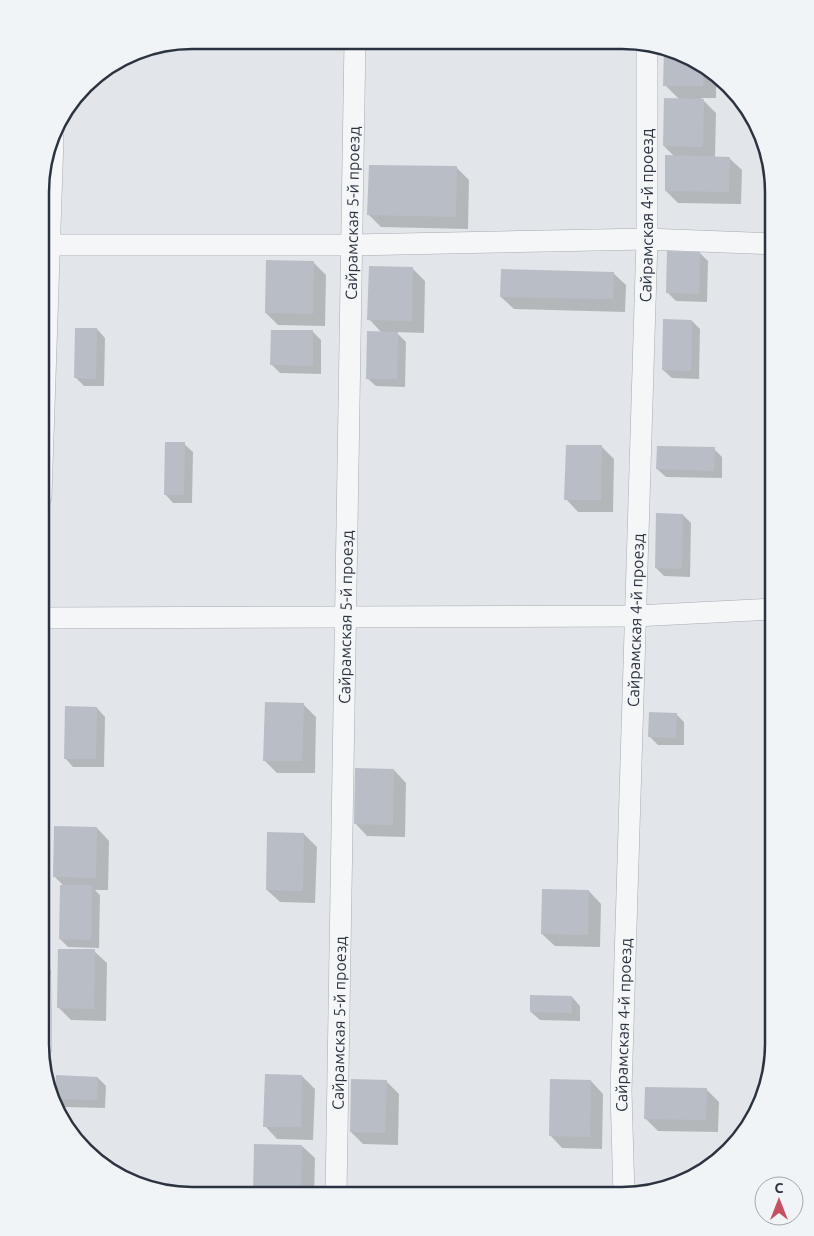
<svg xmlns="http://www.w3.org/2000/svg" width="814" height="1236" font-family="Ubuntu,sans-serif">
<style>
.shadow{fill:#0003}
.building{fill:#b9bec6}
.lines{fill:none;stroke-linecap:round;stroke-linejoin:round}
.street-casing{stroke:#a7acb3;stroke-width:22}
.street{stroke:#f4f6f8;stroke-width:21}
.labels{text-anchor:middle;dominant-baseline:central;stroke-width:4;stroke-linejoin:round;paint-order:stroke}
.street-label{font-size:16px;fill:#2b3340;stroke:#f1f4f7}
.rim{fill:none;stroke:#2b3340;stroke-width:2.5}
</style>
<rect width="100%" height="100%" fill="#e2e5e9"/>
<!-- shadow -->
<path class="shadow" d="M665,51L714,71L716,74V98H701L716,113L715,157L729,158L742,170L741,204L678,203L666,191L675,157L664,146L679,99L665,85Z
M456,167L469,180L468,229L381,227L369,215Z
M700,253L708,261L707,302L676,301L668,293Z
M313,262L326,275L325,326L278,325L266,313Z
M412,268L425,281L424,333L396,332L406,342L405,387L376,386L367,378L382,333L369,319Z
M613,273L626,285L625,312L514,309L501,297Z
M692,321L700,329L699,379L672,378L663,370Z
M97,329L105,338L104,386H84L76,378Z
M313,332L321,340V374L280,373L272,365Z
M184,444L193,452L192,503H173L165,494Z
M602,447L614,459L613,512H578L566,499Z
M714,449L722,457V478L666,477L657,469Z
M683,515L691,523L690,577L664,576L656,568Z
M303,704L316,717L315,773H277L264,760Z
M97,708L105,717L104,767H73L65,758Z
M676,714L684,722V745H658L649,736Z
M394,770L406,783L405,837L367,836L355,823Z
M97,828L109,841L108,890H95L100,895L99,948L68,947L60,939L64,886L54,876Z
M304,834L317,847L315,903L280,902L267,890Z
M589,891L601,904L600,947L555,946L542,934Z
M94,951L107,963L106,1021L71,1020L58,1007Z
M572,997L580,1006V1021L540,1020L531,1012Z
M302,1076L315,1089L313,1140L277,1139L265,1126Z
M98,1078L106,1086L105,1108L65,1107L57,1098Z
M386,1081L399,1094L398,1145L363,1144L351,1132Z
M591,1081L603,1094L602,1149L562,1148L550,1135Z
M706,1089L719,1102L718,1132L658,1131L645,1118Z
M302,1146L315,1158L314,1195H257L255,1192Z"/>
<!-- building -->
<path class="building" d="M664,50L704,67L703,86H663Z
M664,98L704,99L703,147L663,146Z
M665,155L730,157L729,192L665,191Z
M369,165L457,166L456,217L367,215Z
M667,251L700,252L699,294L666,293Z
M266,260L314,261L313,314L265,313Z
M369,266L413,267L412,321L367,320Z
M501,269L614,272L613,299L500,297Z
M663,319L692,320L691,371L662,370Z
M75,328H97L96,379L74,378Z
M271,330H313V366L270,365Z
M367,331L398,332L397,379H366Z
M165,442H185L184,495H164Z
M566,445H602L601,500H564Z
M657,446L715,447L714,471L656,469Z
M656,513L683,514L682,569L655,568Z
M265,702L304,703L302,761H263Z
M65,706L97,707L96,759H64Z
M649,712L677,713L676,738L648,737Z
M355,768L394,769L393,825L354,824Z
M54,826L97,827L96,878L53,877Z
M267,832L304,833L303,891L266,890Z
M60,885H92L91,940L59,939Z
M542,889L589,890L588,935L541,934Z
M58,949H95L94,1009L57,1008Z
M530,995L572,996V1013L530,1012Z
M265,1074L302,1075L301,1127H263Z
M56,1075L98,1077L97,1100L55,1099Z
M351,1079L387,1080L385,1133L350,1132Z
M550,1079L591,1080L590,1137L549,1136Z
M645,1087L707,1088L706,1120L644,1119Z
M254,1144L302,1145L301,1194L253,1193Z"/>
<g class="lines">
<defs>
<g id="street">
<path d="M41,245H352L647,239L774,244"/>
<path d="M41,497L53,138"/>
<path d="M41,618L635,616L774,609"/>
<path d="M40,974L41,1048"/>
<path id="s1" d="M336,1195L355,40"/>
<path id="s2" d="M624,1196L621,1091L647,239V43"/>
</g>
</defs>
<!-- street casing -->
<use href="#street" class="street-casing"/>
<!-- street -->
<use href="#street" class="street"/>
</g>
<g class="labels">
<!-- street labels -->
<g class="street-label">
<text stroke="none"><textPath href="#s1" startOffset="982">Сайрамская 5-й проезд</textPath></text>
<text stroke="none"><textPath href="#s2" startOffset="981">Сайрамская 4-й проезд</textPath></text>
<text stroke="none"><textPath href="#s1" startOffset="578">Сайрамская 5-й проезд</textPath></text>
<text stroke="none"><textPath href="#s2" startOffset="576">Сайрамская 4-й проезд</textPath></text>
<text stroke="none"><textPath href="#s1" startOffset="172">Сайрамская 5-й проезд</textPath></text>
<text stroke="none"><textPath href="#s2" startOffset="171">Сайрамская 4-й проезд</textPath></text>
</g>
</g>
<!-- crop -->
<path d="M0 0H814V1236H0ZM192 49H622A143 143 0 0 1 765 192V1044A143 143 0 0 1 622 1187H192A143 143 0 0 1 49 1044V192A143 143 0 0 1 192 49Z" fill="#f1f4f7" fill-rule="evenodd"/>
<path class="rim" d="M192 49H622A143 143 0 0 1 765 192V1044A143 143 0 0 1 622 1187H192A143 143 0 0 1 49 1044V192A143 143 0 0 1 192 49Z"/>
<!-- north arrow -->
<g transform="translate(779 1201)"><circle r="24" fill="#f1f4f7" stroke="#a2a7ae"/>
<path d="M0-4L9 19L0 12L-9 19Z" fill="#c64f62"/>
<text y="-8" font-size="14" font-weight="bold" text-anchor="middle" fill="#2b3340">С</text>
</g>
</svg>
